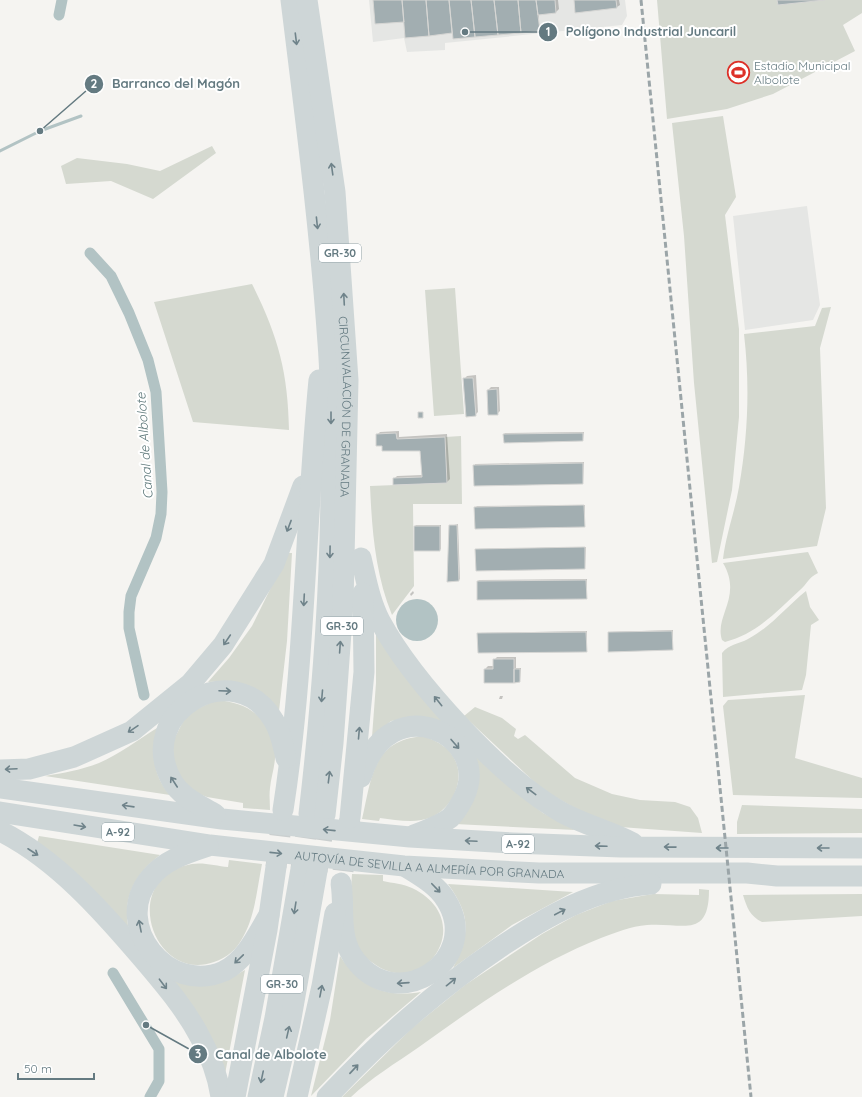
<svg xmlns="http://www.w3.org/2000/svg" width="862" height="1097" font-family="Quicksand,sans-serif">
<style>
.built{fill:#e5e6e4}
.green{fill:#d5d9d0}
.water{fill:#b2c3c4}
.shadow{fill:#0003}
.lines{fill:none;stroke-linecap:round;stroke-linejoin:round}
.stream{stroke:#b2c3c4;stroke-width:3}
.canal{stroke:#b2c3c4;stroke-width:11}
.building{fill:#a2aeb1;stroke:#d6d6d4}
.highway-tunnel{stroke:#cacfcf;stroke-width:21;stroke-dasharray:21 10;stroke-linecap:butt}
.highway{stroke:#ced6d7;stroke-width:21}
.rail{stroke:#9ba5a8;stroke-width:3;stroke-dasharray:6 3;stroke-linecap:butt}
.oneway{stroke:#6f838a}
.labels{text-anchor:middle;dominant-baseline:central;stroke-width:4;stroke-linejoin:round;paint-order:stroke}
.shield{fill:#fff;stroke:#92a2a7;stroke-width:1}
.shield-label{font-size:11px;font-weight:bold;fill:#647a81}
.poi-label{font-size:12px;fill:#647a81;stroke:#fff;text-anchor:start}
.street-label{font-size:12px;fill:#647a81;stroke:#fff}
.water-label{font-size:13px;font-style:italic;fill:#5b7678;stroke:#fff}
.leader{fill:none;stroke:#647a81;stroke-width:1.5}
.callout-dot{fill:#647a81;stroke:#fff;stroke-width:1.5}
.mark-label{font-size:12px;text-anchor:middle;font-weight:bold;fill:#fff}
.callout-label{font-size:13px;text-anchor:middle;font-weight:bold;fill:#647a81;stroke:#fff;stroke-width:4;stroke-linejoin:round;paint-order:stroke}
</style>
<rect width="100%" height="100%" fill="#f5f4f1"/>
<!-- built -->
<path class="built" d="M369,0H625L627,16L622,25L445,43V50L407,52L404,38L373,42Z
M807,206L820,305L813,320L745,330L733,216Z"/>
<!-- green -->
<path class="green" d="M657,0H862V13L843,25L855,51L773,94L727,109L667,119Z
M723,116L736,197L725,215L739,329V417L732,490L717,562L712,563L694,383L684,236L672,123Z
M212,146L216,153L153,199L111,181L66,184L61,166L77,158L127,164L160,171Z
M252,284C278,336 288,372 289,430L193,422L154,302Z
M455,288L464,414L434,416L425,290Z
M831,307L820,348L826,508L817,546L723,559C726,534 735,511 739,487C748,436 750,385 744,334L815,326L822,308Z
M461,436L462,504H413L414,586L392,615C375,573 372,530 370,486L447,483L445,437Z
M808,552L818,573C809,577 807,584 800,590C777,611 757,634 725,642L722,640C714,616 743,597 723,563Z
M288,553H292L287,641L279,711C255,684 243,681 208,682L229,658L252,626Z
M806,591L810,607L819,620L811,625L806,675L802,690L723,697L722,653C729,644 739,644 748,639C771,627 787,606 806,591Z
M376,633L452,729L412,717L391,721L372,737L376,683Z
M805,695L795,758L862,778V798L733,795L723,706L728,700Z
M216,700C248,702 271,718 275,752C276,763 271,777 270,788C269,796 270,803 270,810L243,808V803L207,797L194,792L183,783L175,767L172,743L187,714Z
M475,707L502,718L516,729L514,736L518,739L525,735L575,778L612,794L640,800L675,802L690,807L698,818L702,833L620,827L596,820L543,790L464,716Z
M157,728C151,753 153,776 170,795L45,776C63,773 81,770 99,763C119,754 138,740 157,728Z
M424,736C433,740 441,743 448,750C469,771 456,806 432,817C416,824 397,820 380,818L379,821L362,819C372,777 372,740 424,736Z
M469,747L512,789L543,813L575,830L455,824Z
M742,805L862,809V833L737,834V822Z
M39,836L160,855C134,875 122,898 129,931L37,843Z
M229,860L262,864C257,889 255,916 243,937C237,949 227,958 214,962C153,984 117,877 192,864C203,862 217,866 228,867Z
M352,874L383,875V881C392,883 404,884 412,888C479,920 425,1002 373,963C367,959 360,953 356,946C348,932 351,890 352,874Z
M448,884L573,892L512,925L453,968C470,933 471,916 448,884Z
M699,889L709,890C709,940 682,922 647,925C631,926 615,933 601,938C535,964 476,1006 419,1047C396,1063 371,1078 351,1097H342L412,1028L465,985L542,934L576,915L612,901L653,894L699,895Z
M862,894V916L762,922C750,916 747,908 743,895Z
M340,956C361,987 384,998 421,992L366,1039L311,1096L330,1020Z
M245,970L225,1074L167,975C201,989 213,988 245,970Z"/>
<!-- water -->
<path class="water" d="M396 620a21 21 0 1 1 42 0a21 21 0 1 1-42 0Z"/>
<!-- shadow -->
<path class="shadow" d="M374,0H558L559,9L556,12L539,14V30L453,32L406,37L405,20Z
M575,0H619L620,5L617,7Z
M476,375L478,412L475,415L464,379L467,376Z
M491,387H499L500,411L497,414L488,390Z
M399,431V437L447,434L450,479L447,482L394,479L397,476L423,475L421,450L383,445L377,435L380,432Z
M584,432L583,440L504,434L505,433Z
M584,462L583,483L475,485V464Z
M585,505L584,526L475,508L477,506Z
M458,524L460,579L459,580L450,526Z
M416,525H441V549L440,550L415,526Z
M586,547L585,568L476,550L477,549Z
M587,579L586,598L478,581L479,580Z
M413,591L414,593L411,596L410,594Z
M673,630L672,649L609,633L610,632Z
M587,631L586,651L478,634L479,633Z
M497,657H516V668H521L520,681L485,669L488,666H494V660Z
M500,696H503L502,699H499Z"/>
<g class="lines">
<!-- stream -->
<path class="stream" d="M0,151L40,131L81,116"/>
<!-- canal -->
<path class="canal" d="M59,15L62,0
M90,253L111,276L129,313L148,360L156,392L162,492L161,514L156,538L131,596L129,612V628L144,695
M113,973L159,1049V1081L150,1097"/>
</g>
<!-- building -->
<path class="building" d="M373,0H402L404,22L375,24Z
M402,0H426L429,36L405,38Z
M426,0H449L452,33L429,36Z
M449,0H471L475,37L453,39Z
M471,0H494L498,35L475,37Z
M494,0H518L521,33L498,35Z
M518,0H536L540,31L521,33Z
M536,0H555L556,13L538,15Z
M574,0H616L617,8L575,13Z
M777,0H825L778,5Z
M463,378H473L476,416L466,417Z
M497,389L498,415H488L487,390Z
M418,412H423V418H418Z
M396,433L397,439L445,437L447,483L393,485V478L422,477L420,451H382V446H376V434Z
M583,433V441L504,443L503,434Z
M583,463V484L474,486L473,465Z
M584,505L585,527L475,529L474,507Z
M449,525H457L459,581L447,582Z
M414,526H440V551H414Z
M585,547V569L476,571L475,549Z
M586,580L587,599L477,600V581Z
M672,631L673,650L608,652V632Z
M586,632L587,652L478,653L477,633Z
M493,659H514V683H484V669H493Z
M514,669H520V682L514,683Z"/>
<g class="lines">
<!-- highway-tunnel -->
<path class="highway-tunnel" d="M276,867L283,810
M301,869L309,814
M317,871L325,815
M343,871L350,818"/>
<!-- highway -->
<g class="highway">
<path d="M291,0C305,114 320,228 328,343C331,379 331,417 331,453C332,574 323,694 309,814"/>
<path id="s1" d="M307,0L335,192L348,380L343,604L333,743L325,815"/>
<path d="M361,558C366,579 370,602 380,621C413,682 503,780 563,813C585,825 610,831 633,843"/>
<path d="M0,770L29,769L74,757L132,731L190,684L223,645L274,564L303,486"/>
<path d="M361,777C389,684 493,736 464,797C460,805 456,812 450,818C440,826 426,830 414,835"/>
<path d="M0,788L222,819L410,837L512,843L621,847L862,848"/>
<path d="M283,810C305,668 305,524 319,380"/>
<path id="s2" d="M0,812L210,845L404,866L539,873H747L777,876H862"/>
<path d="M215,814C200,805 181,797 172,781C133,712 235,653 274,721C281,732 283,746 286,758"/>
<path d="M350,818L364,672L363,593"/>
<path d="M0,831C56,859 102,911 142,958C163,983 185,1008 200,1037C210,1055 218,1077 221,1097"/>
<path d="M208,846C187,853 164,860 150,878C111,925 168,996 224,971C246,960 257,935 269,915"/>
<path d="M341,883C345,908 338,934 353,957C395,1018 484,960 446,900C437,885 420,876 406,867"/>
<path d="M235,1097L267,930L276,867"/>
<path d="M258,1097L275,1018L301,869"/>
<path d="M273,1097L290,1024L317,871"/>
<path d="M297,1097L322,986L335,913"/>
<path d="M327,1097C381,1040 434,992 499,948C545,917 595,888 651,884"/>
</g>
<!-- rail -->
<path class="rail" d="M641,0L751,1097"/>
</g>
<!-- one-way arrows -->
<defs><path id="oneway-shaft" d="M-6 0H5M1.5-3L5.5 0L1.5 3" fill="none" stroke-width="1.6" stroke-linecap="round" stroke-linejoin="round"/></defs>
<g class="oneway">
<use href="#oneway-shaft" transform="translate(296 39) rotate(83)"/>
<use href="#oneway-shaft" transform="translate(332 169) rotate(-98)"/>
<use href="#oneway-shaft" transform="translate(317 223) rotate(84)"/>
<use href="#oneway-shaft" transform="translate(344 299) rotate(-93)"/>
<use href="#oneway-shaft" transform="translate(331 418) rotate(90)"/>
<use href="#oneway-shaft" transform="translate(289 526) rotate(111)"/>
<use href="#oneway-shaft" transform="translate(330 552) rotate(91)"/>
<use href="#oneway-shaft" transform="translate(304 600) rotate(93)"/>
<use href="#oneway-shaft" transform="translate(227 640) rotate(124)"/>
<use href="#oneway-shaft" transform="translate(340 647) rotate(-86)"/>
<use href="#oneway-shaft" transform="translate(225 691) rotate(2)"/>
<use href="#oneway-shaft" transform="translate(322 696) rotate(95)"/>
<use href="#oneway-shaft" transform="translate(438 701) rotate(-129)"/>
<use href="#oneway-shaft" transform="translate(133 729) rotate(146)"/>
<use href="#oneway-shaft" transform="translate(359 733) rotate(-85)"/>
<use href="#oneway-shaft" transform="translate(455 744) rotate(49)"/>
<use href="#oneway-shaft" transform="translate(11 769) rotate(177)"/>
<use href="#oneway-shaft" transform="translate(329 777) rotate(-83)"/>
<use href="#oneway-shaft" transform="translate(174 782) rotate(-123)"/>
<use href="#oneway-shaft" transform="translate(531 791) rotate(-143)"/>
<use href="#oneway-shaft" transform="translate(128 806) rotate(-172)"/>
<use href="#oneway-shaft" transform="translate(80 826) rotate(10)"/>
<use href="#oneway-shaft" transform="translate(329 830) rotate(-174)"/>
<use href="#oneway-shaft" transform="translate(471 841) rotate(-177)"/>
<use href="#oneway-shaft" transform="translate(601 846) rotate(-178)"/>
<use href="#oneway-shaft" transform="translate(670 847) rotate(-179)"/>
<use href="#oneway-shaft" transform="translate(722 848) rotate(180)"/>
<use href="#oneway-shaft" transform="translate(823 848) rotate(-180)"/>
<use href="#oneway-shaft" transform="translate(33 852) rotate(33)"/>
<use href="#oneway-shaft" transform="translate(276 853) rotate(6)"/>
<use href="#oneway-shaft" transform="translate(436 888) rotate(46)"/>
<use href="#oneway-shaft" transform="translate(295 908) rotate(99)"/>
<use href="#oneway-shaft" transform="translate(560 912) rotate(-28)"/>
<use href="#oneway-shaft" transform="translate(140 926) rotate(-101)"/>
<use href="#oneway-shaft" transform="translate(239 959) rotate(136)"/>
<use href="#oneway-shaft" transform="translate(451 982) rotate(-39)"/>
<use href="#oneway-shaft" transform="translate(403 983) rotate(176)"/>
<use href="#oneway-shaft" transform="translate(163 984) rotate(53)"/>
<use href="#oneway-shaft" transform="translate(321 991) rotate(-79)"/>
<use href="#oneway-shaft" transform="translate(288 1032) rotate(-77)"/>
<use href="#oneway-shaft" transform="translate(354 1069) rotate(-47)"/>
<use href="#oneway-shaft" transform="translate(262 1077) rotate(102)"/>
</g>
<!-- icons -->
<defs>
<symbol id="stadium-ring" viewBox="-11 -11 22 22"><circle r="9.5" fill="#fff" stroke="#dd3028" stroke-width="1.5"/><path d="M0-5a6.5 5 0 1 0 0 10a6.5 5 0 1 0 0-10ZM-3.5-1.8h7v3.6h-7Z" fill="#dd3028"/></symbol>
</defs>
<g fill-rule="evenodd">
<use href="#stadium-ring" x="726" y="60" width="25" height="25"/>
</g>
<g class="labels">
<!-- shield labels -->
<g class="shield">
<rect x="319" y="244" width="42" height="18" rx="3"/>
<rect x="321" y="617" width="42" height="18" rx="3"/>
<rect x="102" y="823" width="32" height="18" rx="3"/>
<rect x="502" y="835" width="32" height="18" rx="3"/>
<rect x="261" y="975" width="42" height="18" rx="3"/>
</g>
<g class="shield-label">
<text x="340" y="253">GR-30</text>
<text x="342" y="626">GR-30</text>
<text x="118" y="832">A-92</text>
<text x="518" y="844">A-92</text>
<text x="282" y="984">GR-30</text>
</g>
<!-- poi labels -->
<g class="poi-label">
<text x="754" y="65">Estadio Municipal<tspan x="754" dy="14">Albolote</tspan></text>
</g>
<!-- street labels -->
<g class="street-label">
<text stroke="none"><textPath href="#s1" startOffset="409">CIRCUNVALACIÓN DE GRANADA</textPath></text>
<text stroke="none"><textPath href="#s2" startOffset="433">AUTOVÍA DE SEVILLA A ALMERÍA POR GRANADA</textPath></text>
</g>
<!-- water labels -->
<g class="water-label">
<text transform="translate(144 446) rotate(-94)">Canal de Albolote</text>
</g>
</g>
<!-- callouts -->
<path class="leader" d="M465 32L548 32M40 131L94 84M146 1025L198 1054"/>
<g class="callout-dot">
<circle cx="465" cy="32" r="4"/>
<circle cx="40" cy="131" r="4"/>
<circle cx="146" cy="1025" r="4"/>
<circle cx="548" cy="32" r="10"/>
<circle cx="94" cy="84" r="10"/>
<circle cx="198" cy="1054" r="10"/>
</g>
<g class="mark-label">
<text x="548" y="36">1</text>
<text x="94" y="88">2</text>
<text x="198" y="1058">3</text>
</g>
<g class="callout-label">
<text x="651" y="36">Polígono Industrial Juncaril</text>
<text x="176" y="88">Barranco del Magón</text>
<text x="271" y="1059">Canal de Albolote</text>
</g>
<!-- scale -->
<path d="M18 1073v6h76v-6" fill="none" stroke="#647a81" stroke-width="2"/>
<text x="24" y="1073" font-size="12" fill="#647a81" stroke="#ffffff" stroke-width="3" paint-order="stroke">50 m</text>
</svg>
